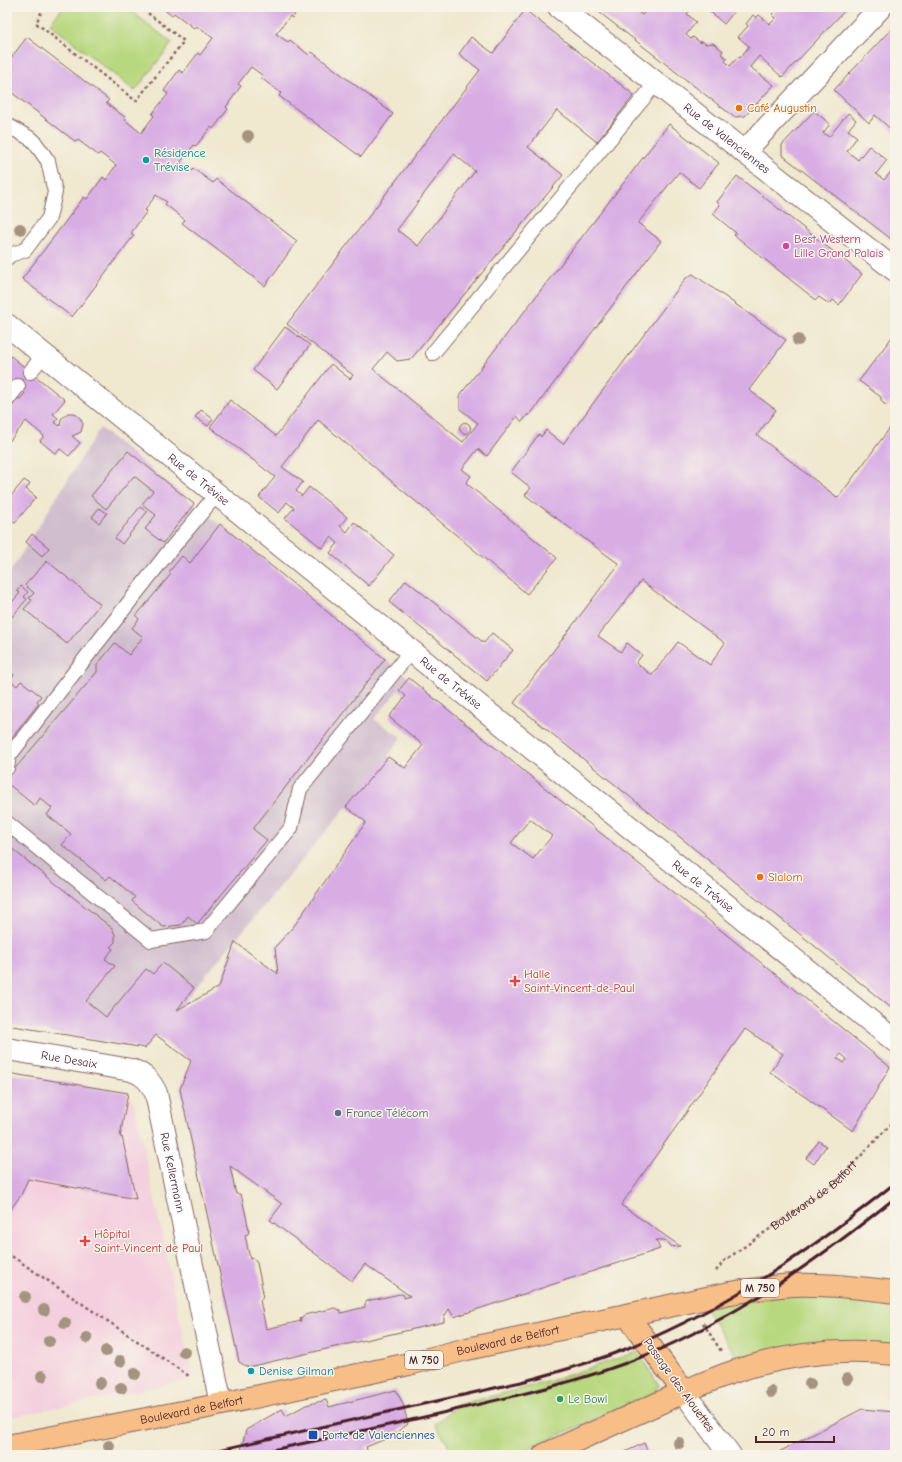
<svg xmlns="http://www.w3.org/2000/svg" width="902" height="1462" font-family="'Comic Neue',sans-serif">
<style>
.built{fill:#f4cfde}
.industrial{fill:#d0bdce}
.green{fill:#b8d87f;stroke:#817c55}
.building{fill:#d8ade4;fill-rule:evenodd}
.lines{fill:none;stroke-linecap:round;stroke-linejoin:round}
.lane-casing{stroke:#846564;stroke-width:16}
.street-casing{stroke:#846564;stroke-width:24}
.primary-casing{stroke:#846564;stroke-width:24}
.path{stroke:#846564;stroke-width:2.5;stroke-dasharray:3 3;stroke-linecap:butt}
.lane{stroke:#fff;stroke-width:14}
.street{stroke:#fff;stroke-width:22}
.primary{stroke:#f7be87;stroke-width:22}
.rail{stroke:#4a1f2b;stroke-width:3}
.tree{fill:#a49380}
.food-dot{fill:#e8710a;stroke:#f7f3e8;stroke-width:1.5}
.culture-dot{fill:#0f9aa8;stroke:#f7f3e8;stroke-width:1.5}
.hotel-dot{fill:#d1479c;stroke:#f7f3e8;stroke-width:1.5}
.health-dot{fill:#e0444e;stroke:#f7f3e8;stroke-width:1.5}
.service-dot{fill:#5c6f8a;stroke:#f7f3e8;stroke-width:1.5}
.leisure-dot{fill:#2e9e5b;stroke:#f7f3e8;stroke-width:1.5}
.transit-dot{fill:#1a4fb4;stroke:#f7f3e8;stroke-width:1.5}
.labels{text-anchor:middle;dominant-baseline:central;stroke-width:3;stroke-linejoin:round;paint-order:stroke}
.shield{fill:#f7f3e8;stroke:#7e5f64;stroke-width:1}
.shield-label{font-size:11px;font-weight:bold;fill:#4a1f2b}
.food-label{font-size:12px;fill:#c56008;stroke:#f7f3e8;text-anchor:start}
.street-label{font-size:12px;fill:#4a1f2b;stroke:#f7f3e8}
.culture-label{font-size:12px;fill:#0d838f;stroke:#f7f3e8;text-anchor:start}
.hotel-label{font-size:12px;fill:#b23c85;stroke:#f7f3e8;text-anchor:start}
.health-label{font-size:12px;fill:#be3a42;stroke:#f7f3e8;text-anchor:start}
.service-label{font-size:12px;fill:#4e5e75;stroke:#f7f3e8;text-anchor:start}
.leisure-label{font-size:12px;fill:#27864d;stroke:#f7f3e8;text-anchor:start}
.transit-label{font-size:12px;fill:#164399;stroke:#f7f3e8;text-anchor:start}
</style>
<rect width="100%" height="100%" fill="#f7f3e8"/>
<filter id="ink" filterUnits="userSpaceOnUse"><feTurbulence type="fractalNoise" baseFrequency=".025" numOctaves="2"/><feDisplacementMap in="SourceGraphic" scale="8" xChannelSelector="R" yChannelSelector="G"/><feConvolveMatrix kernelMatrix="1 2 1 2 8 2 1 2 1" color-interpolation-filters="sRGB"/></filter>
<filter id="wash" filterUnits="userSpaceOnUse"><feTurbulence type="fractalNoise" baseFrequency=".012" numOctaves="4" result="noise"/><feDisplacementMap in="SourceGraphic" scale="16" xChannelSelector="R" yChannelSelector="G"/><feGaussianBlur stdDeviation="0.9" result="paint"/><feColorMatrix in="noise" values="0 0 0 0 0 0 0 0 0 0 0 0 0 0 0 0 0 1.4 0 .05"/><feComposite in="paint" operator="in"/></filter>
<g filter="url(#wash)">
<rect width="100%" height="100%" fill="#f0e8cf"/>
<!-- built -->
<path class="built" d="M7,1073L128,1093L134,1104L193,1379L7,1418Z"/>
<!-- industrial -->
<path class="industrial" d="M100,428L409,678L374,719L401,737L388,757L145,1048L47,1032L7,1002V577Z"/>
<!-- green -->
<path class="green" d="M63,7H126L172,43L135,91L50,24Z
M782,1294L895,1299V1345L739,1360L705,1308Z
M637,1352L659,1385L653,1394L513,1455H455L435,1424L458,1405L548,1382Z"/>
<g id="blocks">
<!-- building -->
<path class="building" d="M161,7H300L292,18L290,16L276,34L288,42L290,40L309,55L312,52L393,114L361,157L279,96L281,93L261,78L262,75L251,67L238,84L241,86L226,107L228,109L213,129L211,127L196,146L194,145L180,163L192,171L194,169L213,183L216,179L297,241L265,286L182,223L185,220L165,204L167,202L156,195L145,210L147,211L131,233L134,235L72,317L22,279L84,197L87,199L103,177L106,180L116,165L100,153L98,155L78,140L76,142L7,89V63L27,37L109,100L106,103L126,118L125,120L141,133L154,116L152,114L168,94L164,91L171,81L179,70L183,73L198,53L200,55L213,38L196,26L194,28L174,13L172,16Z
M595,7H632L642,15L650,7H693L687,14L696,22L686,35L691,39L693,37L701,43L702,41L706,44L713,43L723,51L721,54L727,58L725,61L730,66L738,57L740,58L749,46L738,37L748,26L746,24L753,15L756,18L759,15L770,24L776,18L772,14L779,7H848L782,77L759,56L750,67L774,85L745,116L734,117L595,9Z
M707,7H738L724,24L706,8Z
M525,10L634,95L597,142L557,110L528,147L563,175L411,359L397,361L387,352L373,369L463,442L478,423L460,409V395L669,124L719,163L699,188L679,172L638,223L661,241L529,416L528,414L522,422L517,416L487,456L478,449L462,469L471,476L466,483L557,558L527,594L318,420L282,467L303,482L296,491L302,496L309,487L347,517L340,526L347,532L354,522L394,555L369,586L330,553L338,543L331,537L322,548L285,518L294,508L287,502L279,513L259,497L275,477L210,427L230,400L276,436L331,364L350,379L353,375L287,324L480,70L459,54L471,37L493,53ZM454,154L475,171L418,246L397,230Z
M895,25V92L892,96L895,99V133L875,115L869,123L834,90Z
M814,111L830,124L823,133L829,137L848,113L856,120L848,130L857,137L847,151L858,160L869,146L887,160L876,174L884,180L895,167V242L782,155V145Z
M737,176L862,274L839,305L833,300L829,304L819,297L816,300L734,235L736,233L713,214L720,205L717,202Z
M693,274L786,340L749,390L776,410L757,435L838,498L895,421V1011L514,703L619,564L525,495L531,488L511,472L539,434L541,437L546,430L563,444L686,278ZM641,581L725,643L710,665L678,642L652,675L636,663L642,655L627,643L621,652L598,636Z
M285,327L310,345L277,389L253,370Z
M895,333V408L889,403L886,405L883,403L881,400V397L859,381Z
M7,353L65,400L53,414L58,418L54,422L60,426L61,419L68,413H74L80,418L83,424L81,432L72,436L80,443L69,456L60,449L56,454L40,441L44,436L26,421L7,444V406L16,396L20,399L25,393L7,378Z
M201,410L213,419L208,426L195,417Z
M459.5 428a5.5 5.5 0 1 1 11 0a5.5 5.5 0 1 1-11 0Z
M128,451L194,504L163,543L145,529L156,515L142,504L153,491L134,476L106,509L91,496Z
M24,480L30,484L26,489L36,497L15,523L7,517V501Z
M140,507L147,512L122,544L115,538Z
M99,508L107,513L99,523L92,517Z
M220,524L385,659L253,829L267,840L197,924L188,916L181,925L163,927L132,901L135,897L110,876L106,880L62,845L71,834L47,815L52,808L40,798L35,806L7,783V778L97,672V665L115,643L129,655L143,637L132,628L139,619L136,616L171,574L169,572L182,556L190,563Z
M32,534L49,548L42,556L26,542Z
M47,561L100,604L67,644L24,609L32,600L29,598L34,593L25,585Z
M406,580L484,643L492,633L513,650L487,681L389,602Z
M21,586L28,592L24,597L27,599L11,618L7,615V608L20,593L17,591Z
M7,670L14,675L10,680L17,686L21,681L41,696L37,701L39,703L7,744Z
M409,678L890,1067L853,1131L770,1072L783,1054L745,1029L621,1205L680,1246L672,1247L667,1242L663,1240H656L660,1249L454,1317L449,1309L444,1317V1322L248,1367L239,1362L180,1089L191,1061L156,1035L145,1048L7,1025V845L112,928L115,935V942L110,947L113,949L105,959L115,966L86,1001L106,1017L146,969L153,974L163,963L194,988L177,1010L219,987L235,942L278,974L275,947L294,926L366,822L346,807L388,757L405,768L423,745L389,717L406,696L399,690ZM530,819L552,836L533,859L511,843ZM841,1054L847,1059L844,1063L837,1058ZM230,1166L282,1204L270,1220L352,1281L365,1264L410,1296L404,1298V1295L400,1294L367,1301L365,1304V1307L341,1313L340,1310L335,1308L304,1315L300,1319L301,1321L266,1329L260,1300L262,1299L263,1292L257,1263L253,1258L250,1259L245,1235L248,1234L249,1230L242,1198L240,1194H236Z
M7,1073L128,1093L120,1137H122L136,1199L28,1179L21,1195L7,1214Z
M819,1141L826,1146L814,1164L806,1158Z
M396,1390L403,1404L408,1424L390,1437L366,1447L368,1453L363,1455H352L350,1453L346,1455H240L246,1430L282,1409L286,1416L306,1405L326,1400L329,1407Z
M862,1409L895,1412V1455H773Z
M644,1443L649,1455H624L623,1453Z"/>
</g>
</g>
<g filter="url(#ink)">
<use href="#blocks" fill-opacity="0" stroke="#846564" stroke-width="1"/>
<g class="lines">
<defs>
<path id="lane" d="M7,125L33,140L48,161L55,192L49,218L25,250L10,255L7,258
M433,353L656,83
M30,372L44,355
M7,400L18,386
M7,768L9,756L166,555L217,494
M7,823L151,940L206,931L291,828L300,789L411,651"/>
<g id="street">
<path id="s2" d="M559,7L895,270"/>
<path d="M744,152L881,7"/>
<path id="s3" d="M7,325L895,1041"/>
<path id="s4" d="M7,1049L131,1070C144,1074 150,1081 156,1093L221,1404"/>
<path d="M684,1392L730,1455"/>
</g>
<g id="primary">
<path d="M627,1315L684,1392"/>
<path id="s5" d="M7,1446L203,1408L409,1364L467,1349L730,1293C752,1290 773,1286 794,1285C828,1284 862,1288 895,1292"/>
<path d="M544,1455C578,1440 612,1424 646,1409C675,1396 703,1382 733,1372C785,1354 841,1348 895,1354"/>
</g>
</defs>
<!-- lane casing -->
<use href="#lane" class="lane-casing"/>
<!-- street casing -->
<use href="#street" class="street-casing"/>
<!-- primary casing -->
<use href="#primary" class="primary-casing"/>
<!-- path -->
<g class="path">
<path d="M44,7L36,23L136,101L184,41L140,7"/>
<path d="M7,1253L189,1376"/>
<path id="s1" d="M716,1271L724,1261L835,1183L895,1120"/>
<path d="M703,1323L721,1351"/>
</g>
<!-- lane -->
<use href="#lane" class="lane"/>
<!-- street -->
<use href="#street" class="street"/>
<!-- primary -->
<use href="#primary" class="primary"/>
<!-- rail -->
<path class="rail" d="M197,1455L521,1382C559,1372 597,1361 633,1346C730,1306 814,1248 895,1183
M248,1455C320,1440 392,1425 463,1408C524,1394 585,1380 644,1356C736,1318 818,1260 895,1198"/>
</g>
<!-- trees -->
<g class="tree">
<circle cx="248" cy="136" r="6"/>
<circle cx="20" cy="229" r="6"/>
<circle cx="798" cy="340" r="6"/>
<circle cx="25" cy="1297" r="6"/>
<circle cx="44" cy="1310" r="6"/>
<circle cx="65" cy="1323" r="6"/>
<circle cx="87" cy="1338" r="6"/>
<circle cx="49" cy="1341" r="6"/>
<circle cx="106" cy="1351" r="6"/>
<circle cx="184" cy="1352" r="6"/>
<circle cx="120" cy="1361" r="6"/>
<circle cx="135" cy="1374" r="6"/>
<circle cx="42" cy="1376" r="6"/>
<circle cx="847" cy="1379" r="6"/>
<circle cx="100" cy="1383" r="6"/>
<circle cx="810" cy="1384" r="6"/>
<circle cx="121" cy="1388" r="6"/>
<circle cx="771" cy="1392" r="6"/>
<circle cx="679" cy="1443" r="6"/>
<circle cx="109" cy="1446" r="6"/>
</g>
</g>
<!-- markers -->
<g class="food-dot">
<circle cx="739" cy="108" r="4"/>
<circle cx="760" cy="877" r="4"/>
</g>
<g class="culture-dot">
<circle cx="146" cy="160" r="4"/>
<circle cx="251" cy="1371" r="4"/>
</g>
<circle class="hotel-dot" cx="786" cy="246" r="4"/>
<g class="health-dot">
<path d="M513 975h4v4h4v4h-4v4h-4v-4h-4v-4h4z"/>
<path d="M83 1235h4v4h4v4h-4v4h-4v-4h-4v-4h4z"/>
</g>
<circle class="service-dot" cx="338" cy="1113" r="4"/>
<circle class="leisure-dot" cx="560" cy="1399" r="4"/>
<rect class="transit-dot" x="308" y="1430" width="10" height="10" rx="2"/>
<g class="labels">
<!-- shield labels -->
<g class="shield">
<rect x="741" y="1279" width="38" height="18" rx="3"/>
<rect x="405" y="1351" width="38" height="18" rx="3"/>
</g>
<g class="shield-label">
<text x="760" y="1288">M 750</text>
<text x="424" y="1360">M 750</text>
</g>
<!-- food labels -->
<g class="food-label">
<text x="747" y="108">Café Augustin</text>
<text x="768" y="877">Slalom</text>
</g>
<!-- street labels -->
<g class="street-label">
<text stroke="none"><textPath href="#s2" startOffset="213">Rue de Valenciennes</textPath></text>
<text stroke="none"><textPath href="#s3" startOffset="246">Rue de Trévise</textPath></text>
<text stroke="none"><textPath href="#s3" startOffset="570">Rue de Trévise</textPath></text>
<text stroke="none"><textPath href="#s3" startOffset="894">Rue de Trévise</textPath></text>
<text stroke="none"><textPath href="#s4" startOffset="63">Rue Desaix</textPath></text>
<text stroke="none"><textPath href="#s4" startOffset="242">Rue Kellermann</textPath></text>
<text stroke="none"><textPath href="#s1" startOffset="124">Boulevard de Belfort</textPath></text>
<text stroke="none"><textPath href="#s5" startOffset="512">Boulevard de Belfort</textPath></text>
<text transform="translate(679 1385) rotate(54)">Passage des Alouettes</text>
<text stroke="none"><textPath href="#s5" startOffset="188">Boulevard de Belfort</textPath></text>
</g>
<!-- culture labels -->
<g class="culture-label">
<text x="154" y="153">Résidence<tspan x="154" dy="14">Trévise</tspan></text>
<text x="259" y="1371">Denise Gilman</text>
</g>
<!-- hotel labels -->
<g class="hotel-label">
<text x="794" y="239">Best Western<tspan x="794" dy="14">Lille Grand Palais</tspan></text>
</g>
<!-- health labels -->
<g class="health-label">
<text x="524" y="974">Halle<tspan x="524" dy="14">Saint-Vincent-de-Paul</tspan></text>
<text x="94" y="1234">Hôpital<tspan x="94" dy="14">Saint-Vincent de Paul</tspan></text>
</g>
<!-- service labels -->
<g class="service-label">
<text x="346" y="1113">France Télécom</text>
</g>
<!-- leisure labels -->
<g class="leisure-label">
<text x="568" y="1399">Le Bowl</text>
</g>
<!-- transit labels -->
<g class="transit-label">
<text x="322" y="1435">Porte de Valenciennes</text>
</g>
</g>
<!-- margin -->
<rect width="902" height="1462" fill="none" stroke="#f7f3e8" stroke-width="24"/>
<!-- scale -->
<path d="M756 1436v6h78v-6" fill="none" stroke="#4a1f2b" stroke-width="2"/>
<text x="762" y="1436" font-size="12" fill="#4a1f2b" stroke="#f7f3e8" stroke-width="3" paint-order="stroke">20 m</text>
</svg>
